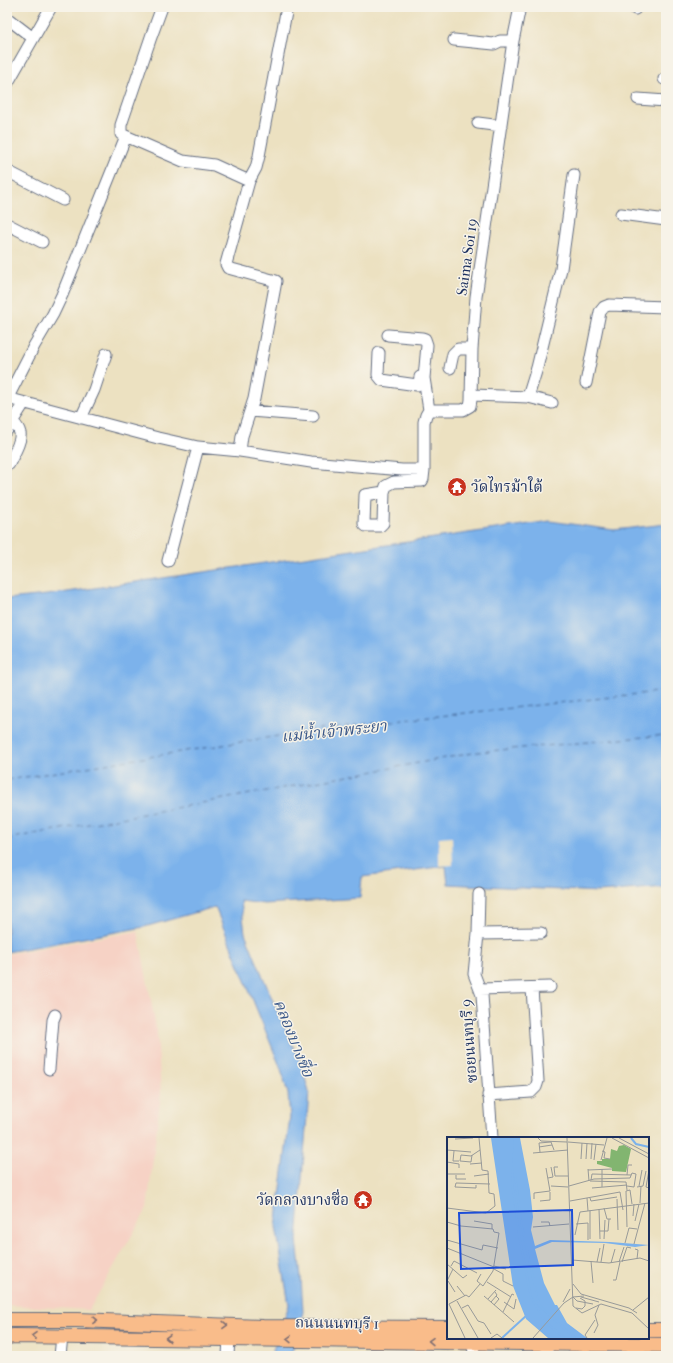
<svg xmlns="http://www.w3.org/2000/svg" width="673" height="1363" font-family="'IM FELL French Canon','Noto Serif Thai',serif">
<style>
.built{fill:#f6d2c5}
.water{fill:#7cb2eb;stroke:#4c70a4}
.pier{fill:#ece1c1}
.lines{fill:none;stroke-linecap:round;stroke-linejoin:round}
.ferry{stroke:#385688;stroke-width:1;stroke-dasharray:5 4;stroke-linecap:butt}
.minor-casing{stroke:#646d81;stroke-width:13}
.major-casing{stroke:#646d81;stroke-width:16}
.minor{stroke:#fff;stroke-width:11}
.major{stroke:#f9bc8a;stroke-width:14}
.oneway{stroke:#7f6e72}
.labels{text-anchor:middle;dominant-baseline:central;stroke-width:3;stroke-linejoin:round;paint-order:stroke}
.street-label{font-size:15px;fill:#1b2f5e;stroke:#f7f3e8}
.poi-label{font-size:15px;fill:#1b2f5e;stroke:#f7f3e8;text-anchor:start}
.water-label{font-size:16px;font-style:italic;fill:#385688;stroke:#f7f3e8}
.inset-river{fill:none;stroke:#7cb2eb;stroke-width:2}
.inset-road{fill:none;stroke:#989a99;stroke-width:1}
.view{fill:#1d4ed8;fill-opacity:0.15;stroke:#1d4ed8;stroke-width:2}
.inset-edge{fill:none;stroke:#1b2f5e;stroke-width:2}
</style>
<rect width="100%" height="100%" fill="#f7f3e8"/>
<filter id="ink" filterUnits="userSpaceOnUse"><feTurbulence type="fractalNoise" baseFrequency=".025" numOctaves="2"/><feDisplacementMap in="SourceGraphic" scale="8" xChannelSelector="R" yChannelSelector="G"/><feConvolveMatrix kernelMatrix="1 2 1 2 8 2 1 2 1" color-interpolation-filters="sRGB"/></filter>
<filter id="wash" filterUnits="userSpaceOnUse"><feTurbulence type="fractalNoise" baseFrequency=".012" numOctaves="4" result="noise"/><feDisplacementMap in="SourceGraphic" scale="16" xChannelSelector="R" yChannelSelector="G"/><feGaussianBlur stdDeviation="0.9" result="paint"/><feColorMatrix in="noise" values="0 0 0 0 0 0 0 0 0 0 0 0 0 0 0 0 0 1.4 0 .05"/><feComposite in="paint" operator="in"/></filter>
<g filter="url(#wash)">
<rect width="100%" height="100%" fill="#ece1c1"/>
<!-- built -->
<path class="built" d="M138,931L157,1033L161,1093L147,1209L89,1310L7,1305V1087L12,1021L7,1003V954Z"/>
<!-- water -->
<path class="water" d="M550,521L614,530L666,524V887L599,892L448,884L446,866L362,877L360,898L264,904L241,901L245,933L277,1011L300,1061L309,1092L297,1240L301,1277L303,1312L293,1349L289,1356H271L289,1305L276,1227L290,1117L288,1094L281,1069L215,907L144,927L7,952V599L47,595Z"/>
<!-- pier -->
<path class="pier" d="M452,837L453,865L439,866V838Z"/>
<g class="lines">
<!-- ferry -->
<path class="ferry" d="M7,780L321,729L666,691
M7,839L478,752L666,735"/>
</g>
</g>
<g filter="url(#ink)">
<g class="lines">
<defs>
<path id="minor" d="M162,7L151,37L121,125V134L183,161L214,165L249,181
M635,9L636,7
M7,18L33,38
M454,40L494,44L500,41H513
M664,79H666
M7,84L51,7
M638,99L666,101
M478,123L501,126
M7,171L63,200
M621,214L666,220
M7,224L42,242
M388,335L422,338L425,339L427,345L424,378L429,410
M379,353L378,375L382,380L417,385L419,383L420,377L424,378
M450,368L453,354L458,349H472
M586,383L600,312L604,307L609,305L666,307
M472,395L528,397L537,368L561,269L574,175
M528,397L552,403
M7,398L158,438L198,447L240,451L311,462L402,470H424V422L426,415L429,410H463L470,406L471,400L472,349L476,297L513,41L520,7
M7,399L34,346L53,314L62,295L126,136
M250,411L313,416
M81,418L94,390L106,354
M7,430L24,403
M240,451L242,436L254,399L276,281L228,268L226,264L249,181L256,168L259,156L287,7
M9,464C12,457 22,441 20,433C19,428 16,425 13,422
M384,492L365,495L364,524L366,526H380L383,523L384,492L386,486L394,482L422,481L423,479L424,470
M168,561L198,447
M479,894L478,934L474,974L482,995L492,1138
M478,934L541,933
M480,989L550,987
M49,1069L53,1020L55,1015
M488,1095L531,1092L536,1087L538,1081L532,988
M473,1342L474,1356
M547,1343V1356
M60,1356L62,1336
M228,1356L229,1338"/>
<path id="major" d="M7,1320H78L263,1327L448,1328
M648,1330H666
M7,1337L14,1336L666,1345"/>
</defs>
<!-- minor casing -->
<use href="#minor" class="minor-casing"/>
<!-- major casing -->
<use href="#major" class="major-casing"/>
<!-- minor -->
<use href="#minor" class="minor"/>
<!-- major -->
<use href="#major" class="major"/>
</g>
<!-- one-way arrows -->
<defs><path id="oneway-chevron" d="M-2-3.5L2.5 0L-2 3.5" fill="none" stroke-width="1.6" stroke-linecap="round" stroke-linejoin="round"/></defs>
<g class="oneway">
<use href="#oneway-chevron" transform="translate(95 1320) rotate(2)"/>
<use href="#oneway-chevron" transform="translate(225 1325) rotate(2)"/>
<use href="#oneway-chevron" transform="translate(34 1336) rotate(-179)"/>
<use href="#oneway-chevron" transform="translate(168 1338) rotate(-179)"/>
<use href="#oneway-chevron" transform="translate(289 1339) rotate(-179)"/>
<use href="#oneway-chevron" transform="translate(431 1341) rotate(-179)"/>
</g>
</g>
<!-- icons -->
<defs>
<symbol id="temple-disc" viewBox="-11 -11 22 22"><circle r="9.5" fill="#c8321e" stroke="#f7f3e8"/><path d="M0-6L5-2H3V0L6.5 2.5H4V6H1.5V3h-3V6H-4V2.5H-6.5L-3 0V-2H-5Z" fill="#fff"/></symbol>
</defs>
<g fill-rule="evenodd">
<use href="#temple-disc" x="446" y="476" width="22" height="22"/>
<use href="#temple-disc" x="352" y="1189" width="22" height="22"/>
</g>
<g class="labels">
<!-- street labels -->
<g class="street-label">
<text transform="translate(467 257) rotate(-82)">Saima Soi 19</text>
<text transform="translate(469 1041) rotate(-94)">ซอยนนทบุรี 9</text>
<text transform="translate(337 1323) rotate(1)">ถนนนนทบุรี 1</text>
</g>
<!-- poi labels -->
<g class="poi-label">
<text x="471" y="487">วัดไทรม้าใต้</text>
<text x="349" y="1200" text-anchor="end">วัดกลางบางซื่อ</text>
</g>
<!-- water labels -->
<g class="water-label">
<text transform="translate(334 731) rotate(-6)">แม่น้ำเจ้าพระยา</text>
<text transform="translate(294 1038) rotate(68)">คลองบางซื่อ</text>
</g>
</g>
<!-- overview -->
<g transform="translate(447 1137)">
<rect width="202" height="202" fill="#ece1c1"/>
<path d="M177,8L184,12L179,35L165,34V31L150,27V24H155V22H163L164,12L170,14L172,9Z" fill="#82b570"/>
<path d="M44,1H73L83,53L86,80L84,93L88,109L103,103L163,105L202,108L188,110L158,106L105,105L88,112L97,146L108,168H110L120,186L140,201H101L79,182L66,149Z" fill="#7cb2eb"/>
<path class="inset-river" d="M68,1V39L75,90L92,168L103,179M68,1L65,46L73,103L84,160L98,184M184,1L189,7L202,10M106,181L128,201M101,187L117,201M55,201L80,178"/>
<path class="inset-road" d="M91,1L94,4L120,5M120,1L126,169L135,176L154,167L185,176L202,192M165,1L202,21M172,1L202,17M8,2L26,1M121,5L157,8M92,10L105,8M0,13L24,15M7,14L6,24H12M155,14L158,15L157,21L163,22M93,15L92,6L104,5L107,13M86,16L121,13M25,18L24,25L13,24L14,18L24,19L33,13M134,22L135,6M139,22L140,6M144,22L145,6M147,23L149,7M154,23L160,1M0,25L12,27V31M23,27L35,26M111,30H107L108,39H121M141,32L142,44M155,32V50M141,33L165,32M202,33L199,50L202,51M0,37H18M9,38V42H19M180,38L181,28H185M27,39L42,37M101,41L106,40L104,30M144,43L145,37L184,38M143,44L179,45L180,53M29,48V51L8,50L9,46L43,47M104,49L121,50M122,49L147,42L183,41L185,36L189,37L187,50L180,49M192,49L195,33M190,50L196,49L199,34M145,51L180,48M140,61L141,74M143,61L144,64L170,60M87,62V56L103,54L99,31M170,62L171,93M93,64L103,63V55M123,64L173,55L176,73M193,66L194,49M0,71L39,76L48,69L47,57L42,56L41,34L35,33L32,1M157,71L160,82H164M152,72L153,102M143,73V102M186,79L187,67M27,84L45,87V92M188,84L192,67M0,85L14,89L46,92L47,95L52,96L46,134L36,149L30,144L34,137M94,85H102L103,89M129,87L141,86V103M86,90L122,87M180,90L179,54L183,53L185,67M153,94H161L162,82M128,98L133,75L202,66M157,102L158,83M0,103L35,113L36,108L51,111M178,106L182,91L190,92M187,107L198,66M0,111L47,130M188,112L191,113L190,122M125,123L162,126L193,121L202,124M144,124L146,146M150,125L153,111M154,125L157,107M172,125L177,110M175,125L180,110L184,111M164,126L168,112M0,127L16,141L20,138M4,129L7,124L30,136M47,129L59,132M47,132L56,137V144L66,149M166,143H169L173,125M0,144L6,132M1,144L8,155M40,145L64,160M126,147L134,157L182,171L190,176M10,149L18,159M37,159L67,185M126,160L130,164L146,167M134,160L152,165M41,162L49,153M10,164L31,201M44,165L50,158L48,155M57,165L67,172L69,162M116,165L123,152M47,168L52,162L49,159M15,171L21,168L31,184L37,186L44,197M129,171L135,172L138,169V164L133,161M186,173L202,160M56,175L65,157L67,158M147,196L151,188L148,178L152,168M18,201L2,167L19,158L22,160L33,147M44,201L50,197L55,201M86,201L117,166L126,160L137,159M140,201L138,198L148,183"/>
<path class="view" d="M125,73L126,128L14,132L12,76Z"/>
<rect width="202" height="202" class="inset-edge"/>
</g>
<!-- margin -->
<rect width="673" height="1363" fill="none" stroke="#f7f3e8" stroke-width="24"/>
</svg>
